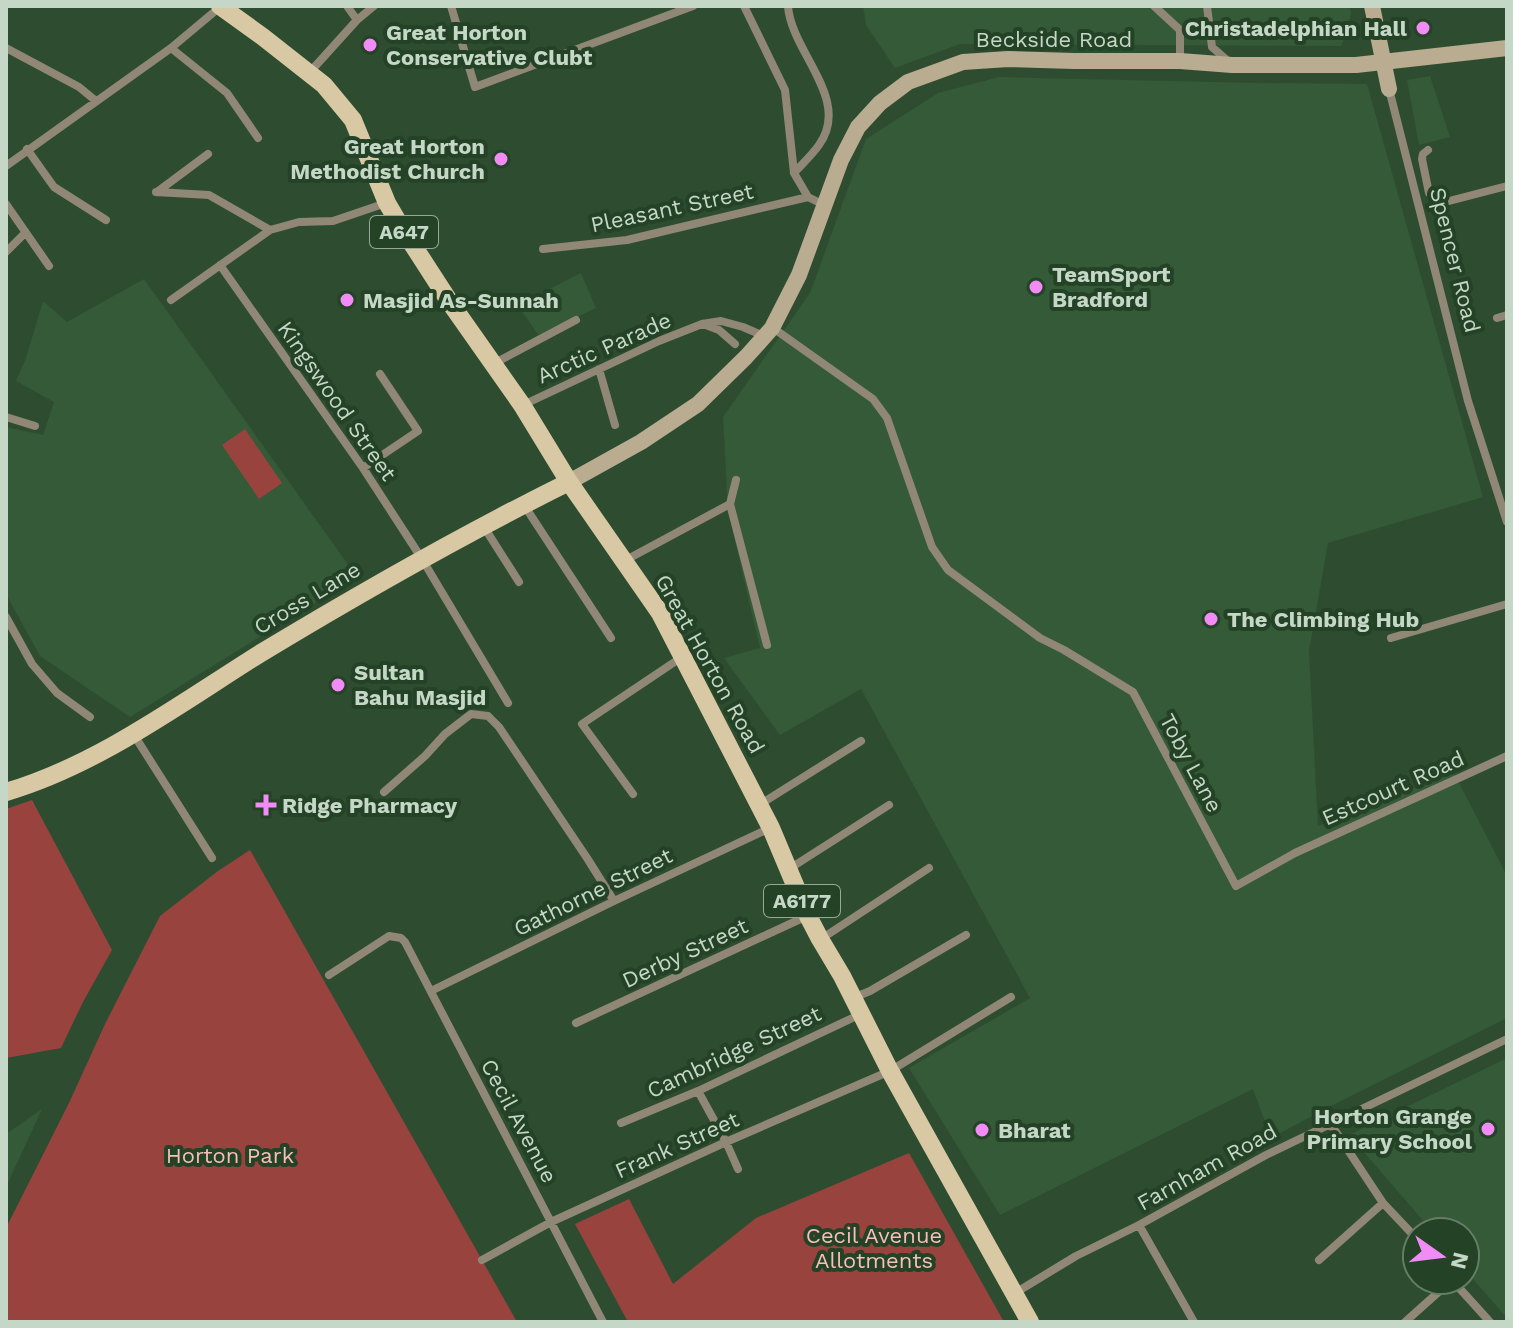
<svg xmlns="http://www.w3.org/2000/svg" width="1513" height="1328" font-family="'Work Sans',sans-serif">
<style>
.built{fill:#345a37}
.green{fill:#98433e}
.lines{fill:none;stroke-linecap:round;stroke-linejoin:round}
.street{stroke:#908776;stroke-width:8}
.secondary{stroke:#b9ac90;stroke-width:16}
.primary{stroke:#d9c8a4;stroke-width:18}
.poi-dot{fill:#f18bf5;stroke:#244226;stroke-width:3}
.labels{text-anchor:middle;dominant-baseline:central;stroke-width:8;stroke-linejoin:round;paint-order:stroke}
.shield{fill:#244226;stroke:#95aa96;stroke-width:2}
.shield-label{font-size:20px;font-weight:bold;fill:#c5d7c6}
.poi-label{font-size:22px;font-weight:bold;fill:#c5d7c6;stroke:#244226;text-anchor:start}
.street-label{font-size:22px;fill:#c5d7c6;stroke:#244226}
.park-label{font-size:22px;fill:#f6bfb9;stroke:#244226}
</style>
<rect width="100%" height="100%" fill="#2e4d30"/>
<!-- built -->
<path class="built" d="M863,6H1349L1351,12L1347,32L1341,46L960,44L895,68L866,25Z
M1430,76L1450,137L1419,145L1407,80Z
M999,77L1258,83L1367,84L1483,497L1328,543L1309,651L1318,826L1454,773L1507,876V1018L1327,1108L1271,1138L1253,1089L1000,1215L909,1068L1030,998L861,689L780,735L724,658L760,648L728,511L723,417L810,293L866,139L938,93Z
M581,273L596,308L538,335L518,305Z
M144,279L357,577L130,717L40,656L6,594V427L43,435L54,402L16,381L26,358L43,301L67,322Z
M1507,1058V1318L1465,1270V1232H1433L1349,1135Z
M42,1109L6,1187V1134Z"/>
<!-- green -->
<path class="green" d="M245,429L282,483L259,499L222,445Z
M32,800L112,950L83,1002L61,1048L6,1058V809Z
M250,850L482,1260L517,1322H6V1228L69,1103L105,1024L160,916L218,871Z
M909,1153L1004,1322H628L575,1224L629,1199L673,1284L756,1218Z"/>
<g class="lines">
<!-- street -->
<path class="street" d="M347,6L357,20
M451,6L475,87L693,6
M744,6L785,90L794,173L808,197L824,205
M788,6C791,52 852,99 819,145C812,155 802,164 794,173
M1154,6L1180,30V61
M1207,6L1212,47L1229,62
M6,48L79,87L96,101
M171,48L227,93L258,138
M310,72L357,20L374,6
M1389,89L1468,401L1507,522
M27,149L54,187L106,220
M1428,150L1423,154L1422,159L1429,193L1434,198L1449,201L1507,186
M6,166L171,48L220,7
M156,192L209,195L270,230L299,222L333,221L386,203
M157,192L208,154
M6,204L49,266
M543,249L627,240L808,197
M6,252L25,233
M220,265L363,468L422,559L508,703
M171,300L270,230
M1497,318L1507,315
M703,324L719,330L735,344
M773,328L873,399L887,418L932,547L948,570L1040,638L1064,650L1133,692L1236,886L1295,853L1507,756
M493,364L576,320
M599,369L615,425
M523,405L659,341L702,324L721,321L743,327L764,336
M6,417L35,426
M363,468L418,431L380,374
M730,504L767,645
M524,505L611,638
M484,527L519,582
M624,561L730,504L736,480
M6,617L32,664L57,693L90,717
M1391,638L1507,604
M134,735L212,858
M384,792L425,756L445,734L471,714L488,716L499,727L587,858L614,901
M633,794L582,724L682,657
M759,805L861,741
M789,869L889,805
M821,939L929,868
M329,975L389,936L401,938L405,942L603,1322
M431,991L614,901L770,828
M853,998L870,991L966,935
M576,1023L807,916
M698,1091L726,1142L738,1169
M621,1123L698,1091L861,1014
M1330,1123L1383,1203L1417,1239
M1139,1225L1194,1322
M482,1260L551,1222L726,1142L890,1071L1011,997
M1319,1260L1383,1203
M1452,1280L1490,1322
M1015,1293L1076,1256L1139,1225L1266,1155L1507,1039
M1405,1322L1452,1280"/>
<!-- secondary -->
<path class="secondary" d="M1372,6L1389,89
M569,482L641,442L698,404L746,357L772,328L799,275L841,160L858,127L880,103L908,82L963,62L1008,59L1074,61H1180L1232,65H1356L1507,48"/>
<!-- primary -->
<path class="primary" d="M220,6L263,37L324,85L353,120L387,203L400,225L451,304L522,405L569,482L660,613L771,828L808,916L820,939L842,976L890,1071L1030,1322
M6,792C98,765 181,703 261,653C362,592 464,534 569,482"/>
</g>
<!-- markers -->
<g class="poi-dot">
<circle cx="1423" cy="28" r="8"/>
<circle cx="370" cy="45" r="8"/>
<circle cx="501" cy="159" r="8"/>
<circle cx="1036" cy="287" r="8"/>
<circle cx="347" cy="300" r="8"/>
<circle cx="1211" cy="619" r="8"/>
<circle cx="338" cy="685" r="8"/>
<path d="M262 793h8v8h8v8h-8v8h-8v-8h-8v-8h8z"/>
<circle cx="1488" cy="1129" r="8"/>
<circle cx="982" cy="1130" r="8"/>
</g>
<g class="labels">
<!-- shield labels -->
<g class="shield">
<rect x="370" y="216" width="68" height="32" rx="6"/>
<rect x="764" y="885" width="76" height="32" rx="6"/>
</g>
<g class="shield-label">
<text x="404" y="232">A647</text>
<text x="802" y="901">A6177</text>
</g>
<!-- poi labels -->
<g class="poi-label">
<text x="1407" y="28" text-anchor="end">Christadelphian Hall</text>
<text x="386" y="32">Great Horton<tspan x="386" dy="25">Conservative Clubt</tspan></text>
<text x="485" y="146" text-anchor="end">Great Horton<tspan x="485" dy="25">Methodist Church</tspan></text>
<text x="1052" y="274">TeamSport<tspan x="1052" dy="25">Bradford</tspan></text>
<text x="363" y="300">Masjid As-Sunnah</text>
<text x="1227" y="619">The Climbing Hub</text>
<text x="354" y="672">Sultan<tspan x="354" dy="25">Bahu Masjid</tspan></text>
<text x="282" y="805">Ridge Pharmacy</text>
<text x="1472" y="1116" text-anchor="end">Horton Grange<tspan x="1472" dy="25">Primary School</tspan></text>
<text x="998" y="1130">Bharat</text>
</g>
<!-- street labels -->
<g class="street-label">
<text x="1054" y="39">Beckside Road</text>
<text transform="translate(672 208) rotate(-12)">Pleasant Street</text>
<text transform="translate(1455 260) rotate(76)">Spencer Road</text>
<text transform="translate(604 348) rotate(-24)">Arctic Parade</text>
<text transform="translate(337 401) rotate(55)">Kingswood Street</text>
<text transform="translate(307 598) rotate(-31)">Cross Lane</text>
<text transform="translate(710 664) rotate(61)">Great Horton Road</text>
<text transform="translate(1191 763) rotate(62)">Toby Lane</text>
<text transform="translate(1393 788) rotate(-24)">Estcourt Road</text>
<text transform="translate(593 892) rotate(-26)">Gathorne Street</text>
<text transform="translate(685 953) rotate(-25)">Derby Street</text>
<text transform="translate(734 1052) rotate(-25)">Cambridge Street</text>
<text transform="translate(519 1121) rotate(62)">Cecil Avenue</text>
<text transform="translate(677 1145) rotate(-24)">Frank Street</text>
<text transform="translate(1207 1167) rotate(-29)">Farnham Road</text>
</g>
<!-- park labels -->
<g class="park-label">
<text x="230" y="1155">Horton Park</text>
<text x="874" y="1235">Cecil Avenue<tspan x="874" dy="25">Allotments</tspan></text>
</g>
</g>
<!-- border -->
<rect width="1513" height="1328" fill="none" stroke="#c5d7c6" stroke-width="16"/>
<!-- north arrow -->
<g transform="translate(1441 1256) rotate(104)"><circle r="38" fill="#244226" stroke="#647e66" stroke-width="2"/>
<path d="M0-6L14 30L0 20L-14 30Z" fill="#f18bf5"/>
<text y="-12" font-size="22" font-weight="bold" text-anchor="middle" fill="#c5d7c6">N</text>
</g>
</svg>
